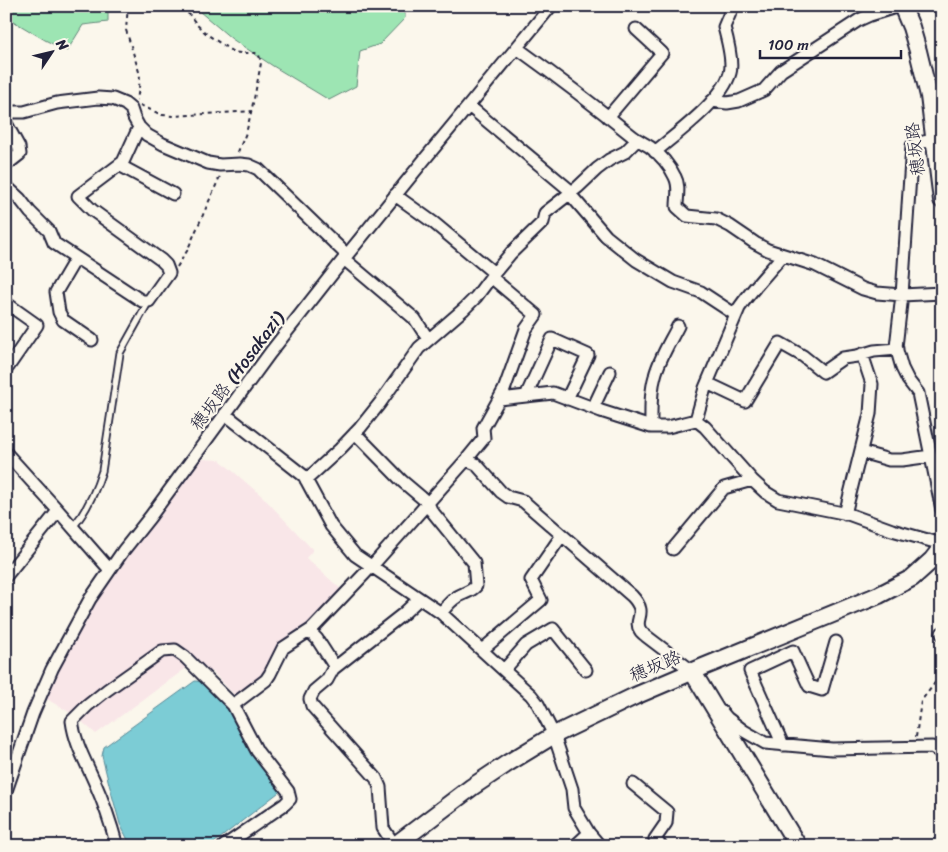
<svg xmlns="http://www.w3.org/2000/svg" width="948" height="852" font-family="Sriracha,'Klee One',sans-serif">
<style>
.built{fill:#f9e6e8}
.green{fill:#9de5b3;stroke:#608477}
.water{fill:#7bccd5;stroke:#578897}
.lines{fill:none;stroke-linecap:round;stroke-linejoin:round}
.lane-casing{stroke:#22223b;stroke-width:9}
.street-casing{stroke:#22223b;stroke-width:15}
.secondary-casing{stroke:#22223b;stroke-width:20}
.path{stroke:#22223b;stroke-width:2;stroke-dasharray:4 4;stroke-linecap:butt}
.lane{stroke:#fbf7ec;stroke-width:5.5}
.street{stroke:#fbf7ec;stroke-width:11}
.secondary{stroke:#fbf7ec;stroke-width:16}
.labels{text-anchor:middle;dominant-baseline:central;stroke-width:4.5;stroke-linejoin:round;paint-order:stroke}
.street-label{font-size:18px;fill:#22223b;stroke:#fbf7ec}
</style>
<rect width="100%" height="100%" fill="#fbf7ec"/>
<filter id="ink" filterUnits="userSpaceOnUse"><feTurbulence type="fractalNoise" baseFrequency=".02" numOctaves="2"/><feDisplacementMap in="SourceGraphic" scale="10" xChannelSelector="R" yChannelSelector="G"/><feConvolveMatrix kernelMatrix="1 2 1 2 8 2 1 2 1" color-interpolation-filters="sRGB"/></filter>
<g filter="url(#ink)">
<!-- built -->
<path class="built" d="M202,459L220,460L263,497L313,550L306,558L343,591L308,627L266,676L237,698L213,672L189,666L96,734L74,715L45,698L60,664L85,618L131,550L197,461Z"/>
<!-- green -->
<path class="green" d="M6,6H108V22L83,25L67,51L45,40L8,18L6,14Z
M193,6H405V18L380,44L360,51L356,86L329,100L273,66L232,39Z"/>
<!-- water -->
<path class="water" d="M195,681L207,682L230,708L283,789L210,846H131L120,824L109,784L102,756L104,747Z"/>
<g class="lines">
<defs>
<path id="lane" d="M73,527C87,510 95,493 102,471L120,353L149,301"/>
<path id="street" d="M517,48C556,76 594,105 631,135C637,140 644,143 650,147C660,154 670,166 675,177C680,186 677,196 677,207L687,216L716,219L730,226L755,243L768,250L815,265L863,289L877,293L902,295L942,293
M712,101L727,103L739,101L764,90L781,71L859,20L870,15L899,6
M469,106L572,192
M6,112H24L57,103L98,98L113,99L125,104L131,109L134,118L139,127L147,135L163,144L208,163L220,165L240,164L249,165L258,169L347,255
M608,117L662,53L636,29
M6,123L19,147L20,154L6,165
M934,140L918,143L912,146L902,295L896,347L902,368L908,380L918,393L942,510
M655,152C677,133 722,101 730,73C733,63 727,38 724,27L733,6
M119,165L173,194
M6,186L20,199L30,212L49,231L54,243L142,301H149L169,273L166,265L161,260L92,210L78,196L123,162L139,127
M569,193L606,236L636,260L673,282L701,292L736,315
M395,195L434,223L494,273
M76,258L56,292L59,312L63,320L92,340
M344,259L415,319L428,339
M6,303L37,325L8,367L6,366
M707,383L745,401L780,343L803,356L823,372L843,358L857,356L874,351L897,349
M526,396L552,339L588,355L567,399
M499,399L553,393L601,411L651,427H668L696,420L705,427L752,480L765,492L778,500L848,514L892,530L942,544
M593,408L610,372
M225,414L304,476L331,526L355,555L441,613L531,695L538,704L554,735L572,789L574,808L589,833L600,846
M696,420L705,388L739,308C752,289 768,273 783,255
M651,427C651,411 650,393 655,376C659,359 670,342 678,326
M355,433L402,481L428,503L431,510L474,563L476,586C471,592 463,593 457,597C450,601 446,607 441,613
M861,452L889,460H902L931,456
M6,453L55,507L110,570
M466,460L476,464L501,492L508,497L523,501L632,596C649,614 633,619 640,630C641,633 644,634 646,636L692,671
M306,480L340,449L360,428L380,403L419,348L464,309L476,297L491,277L511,253L543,222L545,213L578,187L597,169L609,160L625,152L637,140
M845,514L870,414L872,384L862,354
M673,549L724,488L752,480
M6,576L58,511
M309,631L317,639L335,667
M942,633V634
M482,650L541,600L531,580L562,535
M504,670L526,645L553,629L586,670
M233,705L266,680L270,674L283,648L312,629L371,567L466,460L484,438L483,428L504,390L526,329L536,315L491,277
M722,712L727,718L744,731L765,743L832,749L932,747L938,751L942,754
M783,745L750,671L793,651L809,686L822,690L836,642
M633,784L667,812L666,823L655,839L661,846
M6,791L33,713L52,669L90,599L123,551L150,517L270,353L347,255L424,160L551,6
M117,846C111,824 104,803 95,783C86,762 75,744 72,721L87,706L107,690L162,651L175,650L185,657L233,705L257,751L288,791L290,799L285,804L224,846
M395,846L383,828L380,787L376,778L312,706L310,699L314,691L327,680L333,669L403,614L419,599
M575,846L589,833"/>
<path id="secondary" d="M902,6L911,27L918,51L929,96L942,200
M692,671L798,846
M394,846L472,787L508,763L554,735L635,696L703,667L879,595L912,578L932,560L942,547"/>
</defs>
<!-- lane casing -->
<use href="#lane" class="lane-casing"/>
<!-- street casing -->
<use href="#street" class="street-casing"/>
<!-- secondary casing -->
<use href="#secondary" class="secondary-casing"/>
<!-- path -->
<path class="path" d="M128,6L126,30L140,75L139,88L137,100
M173,6L189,14L197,25L208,35L233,52L241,53H257L259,55L261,63C257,84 253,105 248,125C246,136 240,145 237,155
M140,105L162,115L174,116L252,111
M177,267L187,251L221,174
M916,737L921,701L932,687L942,672
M941,846L942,844"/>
<!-- lane -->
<use href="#lane" class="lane"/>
<!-- street -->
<use href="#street" class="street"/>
<!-- secondary -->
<use href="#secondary" class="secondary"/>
</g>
</g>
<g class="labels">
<!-- street labels -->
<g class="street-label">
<text transform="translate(915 149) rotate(-97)">穂坂路</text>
<text transform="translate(237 371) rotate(-53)">穂坂路 (Hosakazi)</text>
<text transform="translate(655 666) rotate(-23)">穂坂路</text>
</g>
</g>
<!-- margin -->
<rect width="948" height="852" fill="none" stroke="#fbf7ec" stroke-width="25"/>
<rect x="12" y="12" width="923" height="827" fill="none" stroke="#22223b" stroke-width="2" filter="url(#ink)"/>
<!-- north arrow -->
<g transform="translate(52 52) rotate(55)" stroke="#fbf7ec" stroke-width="4" paint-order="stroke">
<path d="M0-4L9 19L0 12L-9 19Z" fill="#22223b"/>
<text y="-8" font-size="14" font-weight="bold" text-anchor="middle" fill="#22223b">N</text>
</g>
<!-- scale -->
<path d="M760 50v8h141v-8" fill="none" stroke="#22223b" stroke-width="2.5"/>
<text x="768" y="50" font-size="15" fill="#22223b" stroke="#fbf7ec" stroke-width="4" paint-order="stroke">100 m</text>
</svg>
